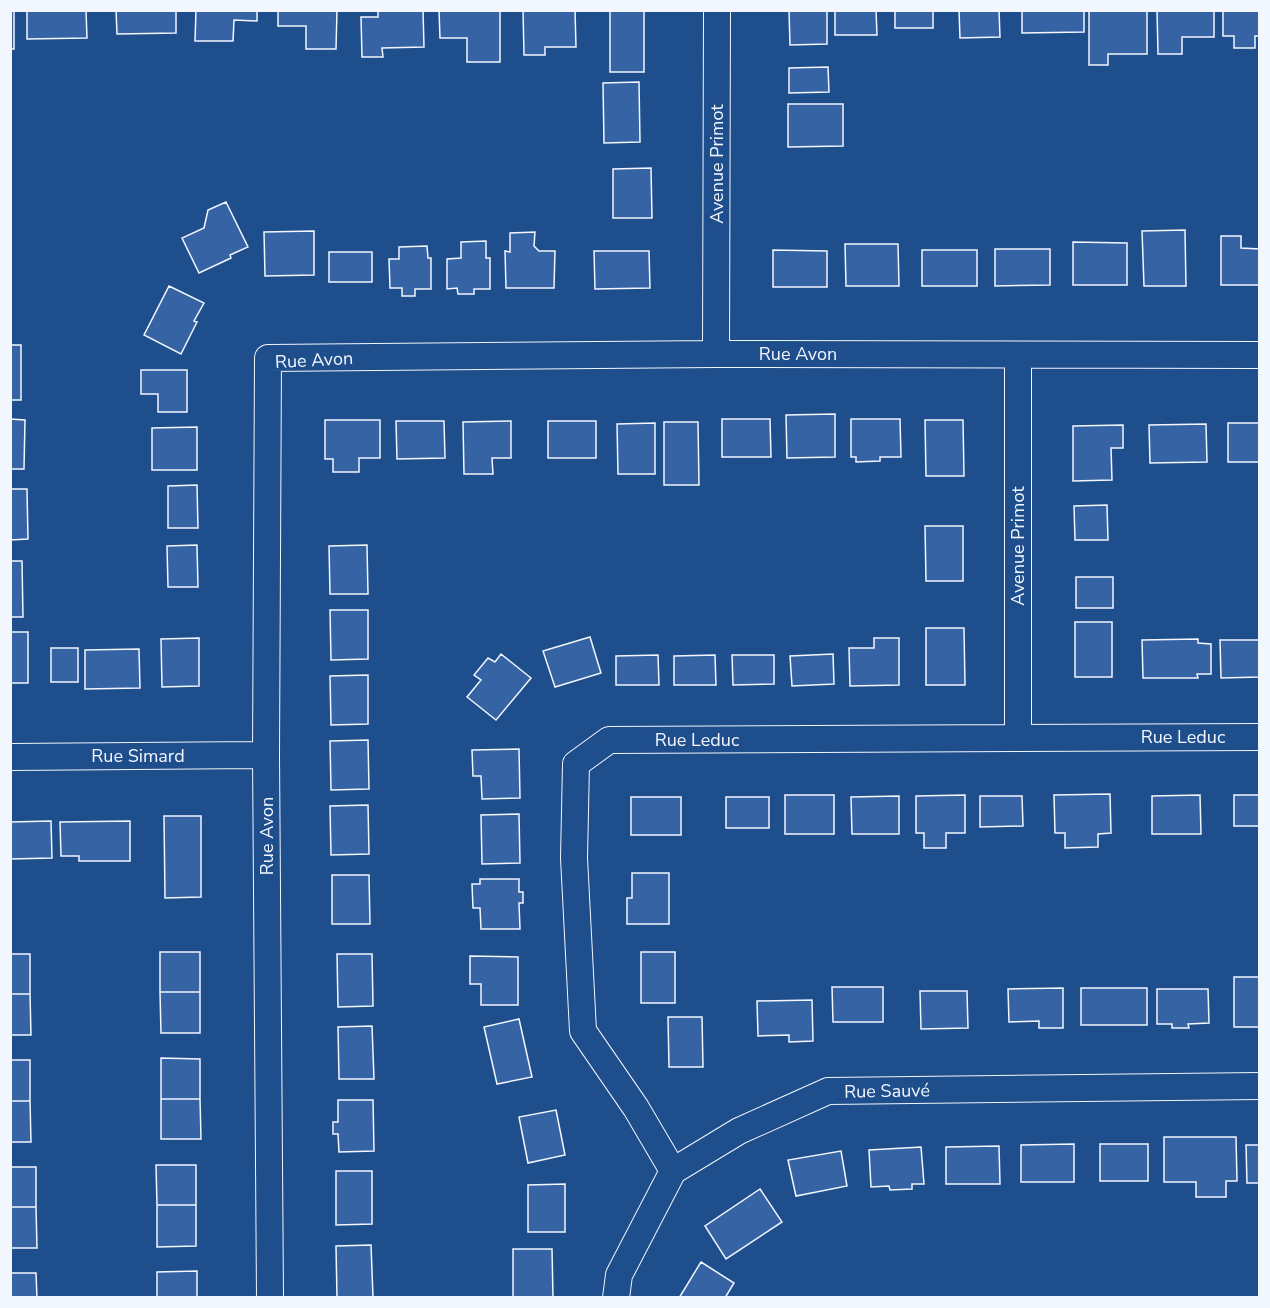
<svg xmlns="http://www.w3.org/2000/svg" width="1270" height="1308" font-family="'Nunito Sans',sans-serif">
<style>
.building{fill:#3563a3;stroke:#f2f6ff;stroke-width:1.5}
.lines{fill:none;stroke-linecap:round;stroke-linejoin:round}
.minor-casing{stroke:#f2f6ff;stroke-width:28}
.minor{stroke:#1f4e8c;stroke-width:26}
.labels{text-anchor:middle;dominant-baseline:central;stroke-width:4.5;stroke-linejoin:round;paint-order:stroke}
.street-label{font-size:18px;fill:#f2f6ff;stroke:#1f4e8c}
</style>
<rect width="100%" height="100%" fill="#1f4e8c"/>
<!-- building -->
<path class="building" d="M10,10H14V49H10Z
M27,10H86L87,38L27,39Z
M116,10H176V33L117,34Z
M196,10H257V21L234,20L233,41H195Z
M278,10H337L336,49H306V26H278Z
M378,10H423L424,47L382,48L383,57H362L361,17H378Z
M439,10H500V62H467V38H440Z
M523,10H575L576,47H545V55H524Z
M610,10H644V72H610Z
M789,10H827V44L790,45Z
M835,10H876L877,35H835Z
M895,10H933V28H895Z
M959,10H999L1000,37L960,38Z
M1022,10H1084V32L1022,33Z
M1089,10H1147V54H1108V65H1089Z
M1157,10H1214V37H1182V54H1158Z
M1223,10H1260V36H1255V48H1234V36H1223Z
M828,67L829,92L789,93V68Z
M639,82L640,142L604,143L603,83Z
M788,104H843V146L788,147Z
M651,168L652,218H613V169Z
M226,202L248,247L230,255L231,258L199,273L182,238L204,228L208,210Z
M1185,230L1186,286H1144L1142,231Z
M314,231V275L265,276L264,232Z
M535,232L534,246L539,251H555L554,288H506L505,251L510,252V233Z
M1221,236H1241V248L1260,249V285H1221Z
M486,241V258H490V289H474V294H458L457,288L447,289V259L461,258V242Z
M1073,242L1127,243V285H1073Z
M845,244H898L899,286H846Z
M427,246L428,258H431V289H415V296H402V288H390L389,259H399V247Z
M995,249H1050V285L995,286Z
M773,250L827,251V287H773Z
M922,250H977V286H922Z
M594,251H649L650,288L595,289Z
M329,252H372V282H329Z
M169,286L204,303L194,321L197,322L181,354L144,335Z
M10,345H21V400H10Z
M141,370H187V412H158V394H141Z
M835,414V457L787,458L786,415Z
M10,419L25,420L24,469H10Z
M722,419H770L771,457H722Z
M851,419H900L901,457H880V461L856,462V457H851Z
M325,420H380V458H359V472H333V459H325Z
M925,420H963L964,476H926Z
M396,421H444L445,458L397,459Z
M511,421V458H492L493,474H464L463,422Z
M548,421H596V458H548Z
M664,422H698L699,485H664Z
M655,423V474H618L617,424Z
M1228,423H1260V462H1228Z
M1206,424L1207,462L1150,463L1149,425Z
M1123,425V448H1111L1112,480L1073,481V426Z
M197,427V470H152V428Z
M197,485L198,528H168V486Z
M10,489H27L28,539L10,540Z
M1107,505L1108,540H1075L1074,506Z
M925,526H963V581H926Z
M197,545L198,587H168L167,546Z
M367,545L368,594H330L329,546Z
M10,561H22L23,617H10Z
M1076,577H1113V608H1076Z
M330,610H368V659L331,660Z
M1075,622H1112V677H1075Z
M926,628H964L965,685H926Z
M10,632H28V683H10Z
M590,637L601,673L555,687L543,651Z
M199,638V686L162,687L161,639Z
M874,638H899V685L850,686L849,648H874Z
M1198,639V643L1211,644V674H1197L1198,678H1143L1142,640Z
M1220,640H1260V677L1221,678Z
M51,648H78V682H51Z
M139,649L140,688L85,689V650Z
M501,654L531,678L496,720L467,697L481,680L474,675L488,658L495,662Z
M833,654L834,684L792,686L790,656Z
M658,655L659,685H616V656Z
M715,655L716,685H674V656Z
M732,655H774V684L733,685Z
M368,675V724L331,725L330,676Z
M368,740L369,789L331,790L330,741Z
M519,749L520,798L482,799L481,776H473L472,750Z
M1110,794L1111,833L1098,834V847L1065,848V833H1055L1054,795Z
M785,795H834V834H785Z
M965,795V833H946V848H924V833H916V796Z
M1200,795L1201,834H1152V796Z
M1234,795H1260V826H1234Z
M899,796V834H852L851,797Z
M980,796H1022L1023,826L980,827Z
M631,797H681V835H631Z
M726,797H769V828H726Z
M368,805L369,854L331,855L330,806Z
M519,814L520,863L482,864L481,815Z
M164,816H201V897L165,898Z
M51,821L52,858L10,859V822Z
M130,821V861H79V856H61L60,822Z
M632,873H669V924H627V898H632Z
M332,875H369L370,924H332Z
M480,879H519V892H523V903H519L520,929H481L480,908H473L472,884H480Z
M160,952H200V992H160Z
M641,952H675V1003H641Z
M10,954H30V994H10Z
M337,954H372L373,1006L338,1007Z
M470,956L518,957V1005H481V984H470Z
M1234,977H1260V1027H1234Z
M832,987H883V1022H833Z
M1063,988V1028H1039V1021L1009,1022L1008,989Z
M1081,988H1147V1025H1081Z
M1157,989H1208L1209,1023L1188,1024L1189,1028H1172V1024H1157Z
M920,991H967L968,1028L921,1029Z
M160,992H200V1033H161Z
M10,994H30L31,1035H10Z
M812,1000L813,1041L789,1042V1035L758,1036L757,1001Z
M668,1017H702L703,1067H669Z
M519,1019L532,1077L497,1084L484,1027Z
M372,1026L374,1079H339L338,1027Z
M161,1058L200,1059V1099H161Z
M10,1060H30V1101H10Z
M161,1099H200L201,1139H161Z
M338,1100H373L374,1151L339,1152L338,1134H333V1122H338Z
M10,1101H30L31,1142H10Z
M556,1110L565,1155L528,1163L519,1117Z
M1164,1137H1236L1237,1181H1226V1197H1196V1182H1164Z
M1074,1144V1182H1021V1145Z
M1100,1144H1148V1181H1100Z
M1246,1145H1260V1183H1247Z
M999,1146L1000,1184H946V1147Z
M921,1147L924,1184H912V1189L890,1190L889,1186L871,1187L869,1150Z
M841,1151L847,1186L796,1196L788,1160Z
M156,1165H196V1205H157Z
M10,1167H36V1207H10Z
M336,1171H372V1224L336,1225Z
M565,1184V1232H528V1185Z
M760,1189L782,1222L726,1259L705,1226Z
M157,1205H196V1246L157,1247Z
M10,1207H36L37,1248H10Z
M371,1245L373,1297L337,1298L336,1246Z
M513,1249H552L553,1298H513Z
M701,1262L734,1283L725,1298H679Z
M197,1271V1298H157V1272Z
M10,1273H36L37,1298H10Z"/>
<g class="lines">
<defs>
<path id="minor" d="M716,354L717,10
M1018,356V737
M10,757L266,755
M673,1171L636,1108L583,1031L574,858L576,764L609,740L1260,737
M270,1298L266,755L268,358L716,354L1260,355
M616,1298L619,1275L673,1171L739,1131L828,1091L1260,1086"/>
</defs>
<!-- minor casing -->
<use href="#minor" class="minor-casing"/>
<!-- minor -->
<use href="#minor" class="minor"/>
</g>
<g class="labels">
<!-- street labels -->
<g class="street-label">
<text transform="translate(717 164) rotate(-90)">Avenue Primot</text>
<text x="798" y="354">Rue Avon</text>
<text transform="translate(314 360) rotate(-3)">Rue Avon</text>
<text transform="translate(1018 546) rotate(-90)">Avenue Primot</text>
<text x="1183" y="737">Rue Leduc</text>
<text x="697" y="740">Rue Leduc</text>
<text x="138" y="756">Rue Simard</text>
<text transform="translate(267 836) rotate(-90)">Rue Avon</text>
<text transform="translate(887 1091) rotate(-1)">Rue Sauvé</text>
</g>
</g>
<!-- border -->
<rect width="1270" height="1308" fill="none" stroke="#f2f6ff" stroke-width="24"/>
</svg>
